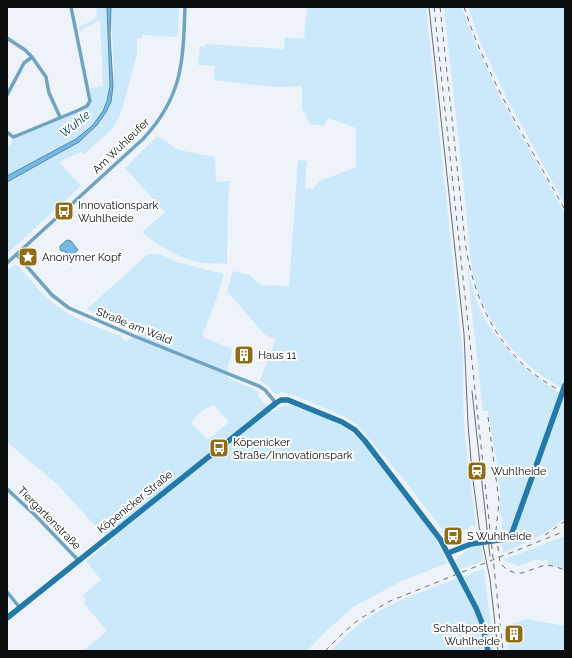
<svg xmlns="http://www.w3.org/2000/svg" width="572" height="658" font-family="Raleway,sans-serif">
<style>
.green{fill:#cce9fc;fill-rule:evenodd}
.water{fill:#72b9e5;stroke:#5386a5}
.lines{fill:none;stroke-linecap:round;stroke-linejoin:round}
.street{stroke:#70a2c1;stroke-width:3.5}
.secondary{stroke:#2379a7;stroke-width:5.5}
.tram{stroke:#696e70;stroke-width:1}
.rail{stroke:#696e70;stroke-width:1;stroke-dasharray:5 5;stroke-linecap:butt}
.labels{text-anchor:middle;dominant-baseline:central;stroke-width:4;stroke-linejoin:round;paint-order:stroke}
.street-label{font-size:11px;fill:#0b0e0f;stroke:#fff}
.poi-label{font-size:11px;fill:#0b0e0f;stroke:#fff;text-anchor:start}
.water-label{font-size:12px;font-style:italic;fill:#064360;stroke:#fff}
</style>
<rect width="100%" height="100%" fill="#edf3f8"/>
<!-- green -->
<path class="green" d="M96,7H107L110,86L107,101L103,111L92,126L76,139L7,176V147L12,143L11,140L84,109C93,103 92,98 90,88L103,86L100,21H97L80,31L79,27L91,21L97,17Z
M111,7H179L178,37L142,35V39L137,38V54L123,106L119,117L113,128L84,154L81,152L59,162L81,186L7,254V182C46,160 108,137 113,86C116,60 110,33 111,7Z
M307,7H426L463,358V399L465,438L476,527L474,528L473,525L470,526L469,529L448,531L443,530L401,476L357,425L347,418L299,397L281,392L279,394H275L269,387L260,380L276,339L265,335L227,291L233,271L250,275L256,282L264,286L274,285L289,287L298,160L307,161L305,188L313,189L320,181L356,167V128L328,118L324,126L310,124L302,109V86C274,89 243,83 214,80L215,66L198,65L200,46L205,47L206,44L284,49L285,37L304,39Z
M444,7H462L474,40L499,95L565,214V378L562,388C524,368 493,332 478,292C468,262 469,230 465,199C458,135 451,71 444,7Z
M468,7H565V205L505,95L479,39Z
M157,136L179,150L215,157L216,182L230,181L228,204L227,264C217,263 207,264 198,262C177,257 158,246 142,232L165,212L125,168Z
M148,254H159L180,263L224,274L216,300L202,336L207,339L232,349C232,359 226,366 227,376C237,384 249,385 259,393L257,395L272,412L282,406L289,405C315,413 345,422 363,444L430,530L440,546L447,563L400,582L353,607L322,635L307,651H83L107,631L83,602L86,600L83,595L101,580L86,561L110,542L57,484L7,442V271L14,265H17C29,278 40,292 53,303C72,319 96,326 117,335L121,334L122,338L126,341L141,332L87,309ZM214,405L229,422L208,440L191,423C198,413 203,409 214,405Z
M467,267C471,281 474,296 480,309C497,343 527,374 560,393L529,481L527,482L510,529L507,535L500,538L503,517L499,514C503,479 493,446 488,411H483Z
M564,395L565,518L543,534L503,553L502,544L508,542L513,536Z
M565,536V569L547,564L548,561L545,560L543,561L536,559L532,562L531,561L518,566L503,560Z
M481,546L484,561L460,569L456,561L457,558L472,547Z
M484,569L494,651H490C486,624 476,600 463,576Z
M458,578C472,605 481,621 483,651H331C345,636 362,620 381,610C405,597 432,588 458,578Z
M527,619L565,626L564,651H509L508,644L524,641L525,628H516L511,624Z"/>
<!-- water -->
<path class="water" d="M107,7H111L110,35L113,86L111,102L106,112L97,125L79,142L7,182V176L76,139L92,126L103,111L107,101L110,86Z
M67,240L71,241L78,250L68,259L65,251H61L60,249V246Z"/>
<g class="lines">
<!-- street -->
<path class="street" d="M7,38L25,50L32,57L46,77L49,93L60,117
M7,95L24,63L32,57
M7,132L13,137L16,136L79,110L87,106L90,101L71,7
M17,255L52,295L69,308L134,336L259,386L265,390L276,403
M7,263L143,139C183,96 183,62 185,7
M7,489L36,516L78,560
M7,592L20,608"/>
<!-- secondary -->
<path class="secondary" d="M448,553L471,544L506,539L512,533L565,385
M7,618L276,403L281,400H288L342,422L355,430L365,441L440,539L476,608L482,623L488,651"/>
<!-- tram -->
<path class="tram" d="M429,7L464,334L468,424L472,472L479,526L490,579L498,651
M472,391L490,556"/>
<!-- rail -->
<path class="rail" d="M434,7L503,651
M440,7L465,241C474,306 504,364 565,393
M464,7C487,79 529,144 565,210
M488,417L499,501L496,530L499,556L500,563L507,570L516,573H522L545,565L553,566L565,570
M545,535L565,521
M325,651L343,633L358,620L390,601L565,531"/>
</g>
<!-- icons -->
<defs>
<symbol id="bus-square" viewBox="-11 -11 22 22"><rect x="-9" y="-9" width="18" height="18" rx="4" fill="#926c14" stroke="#fff"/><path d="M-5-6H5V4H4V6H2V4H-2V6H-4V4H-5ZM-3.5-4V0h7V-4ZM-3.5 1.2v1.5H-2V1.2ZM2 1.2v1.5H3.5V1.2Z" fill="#fff"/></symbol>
<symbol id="sight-square" viewBox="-11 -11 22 22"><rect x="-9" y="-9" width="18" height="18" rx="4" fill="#926c14" stroke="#fff"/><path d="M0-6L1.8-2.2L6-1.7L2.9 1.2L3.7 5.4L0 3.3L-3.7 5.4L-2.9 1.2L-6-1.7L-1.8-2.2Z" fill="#fff"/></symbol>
<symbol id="building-square" viewBox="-11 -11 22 22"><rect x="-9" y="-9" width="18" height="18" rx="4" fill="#926c14" stroke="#fff"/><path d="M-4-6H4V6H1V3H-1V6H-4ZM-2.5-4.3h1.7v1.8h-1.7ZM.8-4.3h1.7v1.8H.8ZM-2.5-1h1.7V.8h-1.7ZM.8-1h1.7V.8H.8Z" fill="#fff"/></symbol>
<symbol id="station-square" viewBox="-11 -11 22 22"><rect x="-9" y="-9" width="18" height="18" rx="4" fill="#926c14" stroke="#fff"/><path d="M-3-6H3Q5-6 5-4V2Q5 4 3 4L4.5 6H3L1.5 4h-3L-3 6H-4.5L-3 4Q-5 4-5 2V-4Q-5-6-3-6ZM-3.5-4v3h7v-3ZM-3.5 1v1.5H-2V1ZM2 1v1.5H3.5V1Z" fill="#fff"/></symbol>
</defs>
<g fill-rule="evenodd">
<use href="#bus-square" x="53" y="200" width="22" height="22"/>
<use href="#sight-square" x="17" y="246" width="22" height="22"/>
<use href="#building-square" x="233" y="344" width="22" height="22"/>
<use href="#bus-square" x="208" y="437" width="22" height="22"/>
<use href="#station-square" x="466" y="460" width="22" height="22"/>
<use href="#bus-square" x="442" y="525" width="22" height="22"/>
<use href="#building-square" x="503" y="623" width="22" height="22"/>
</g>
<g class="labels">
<!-- street labels -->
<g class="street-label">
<text transform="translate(121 146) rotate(-44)">Am Wuhleufer</text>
<text transform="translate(134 326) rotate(22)">Straße am Wald</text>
<text transform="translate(135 502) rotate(-39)">Köpenicker Straße</text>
<text transform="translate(49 518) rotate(45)">Tiergartenstraße</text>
</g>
<!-- poi labels -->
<g class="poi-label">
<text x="78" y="205">Innovationspark<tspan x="78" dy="13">Wuhlheide</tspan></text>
<text x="42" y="257">Anonymer Kopf</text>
<text x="258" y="355">Haus 11</text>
<text x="233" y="442">Köpenicker<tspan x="233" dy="13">Straße/Innovationspark</tspan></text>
<text x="491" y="471">Wuhlheide</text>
<text x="467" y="536">S Wuhlheide</text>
<text x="500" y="628" text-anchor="end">Schaltposten<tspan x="500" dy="13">Wuhlheide</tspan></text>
</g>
<!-- water labels -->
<g class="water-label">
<text transform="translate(75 124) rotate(-39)">Wuhle</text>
</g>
</g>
<!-- border -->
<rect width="572" height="658" fill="none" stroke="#0b0e0f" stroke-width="16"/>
</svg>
